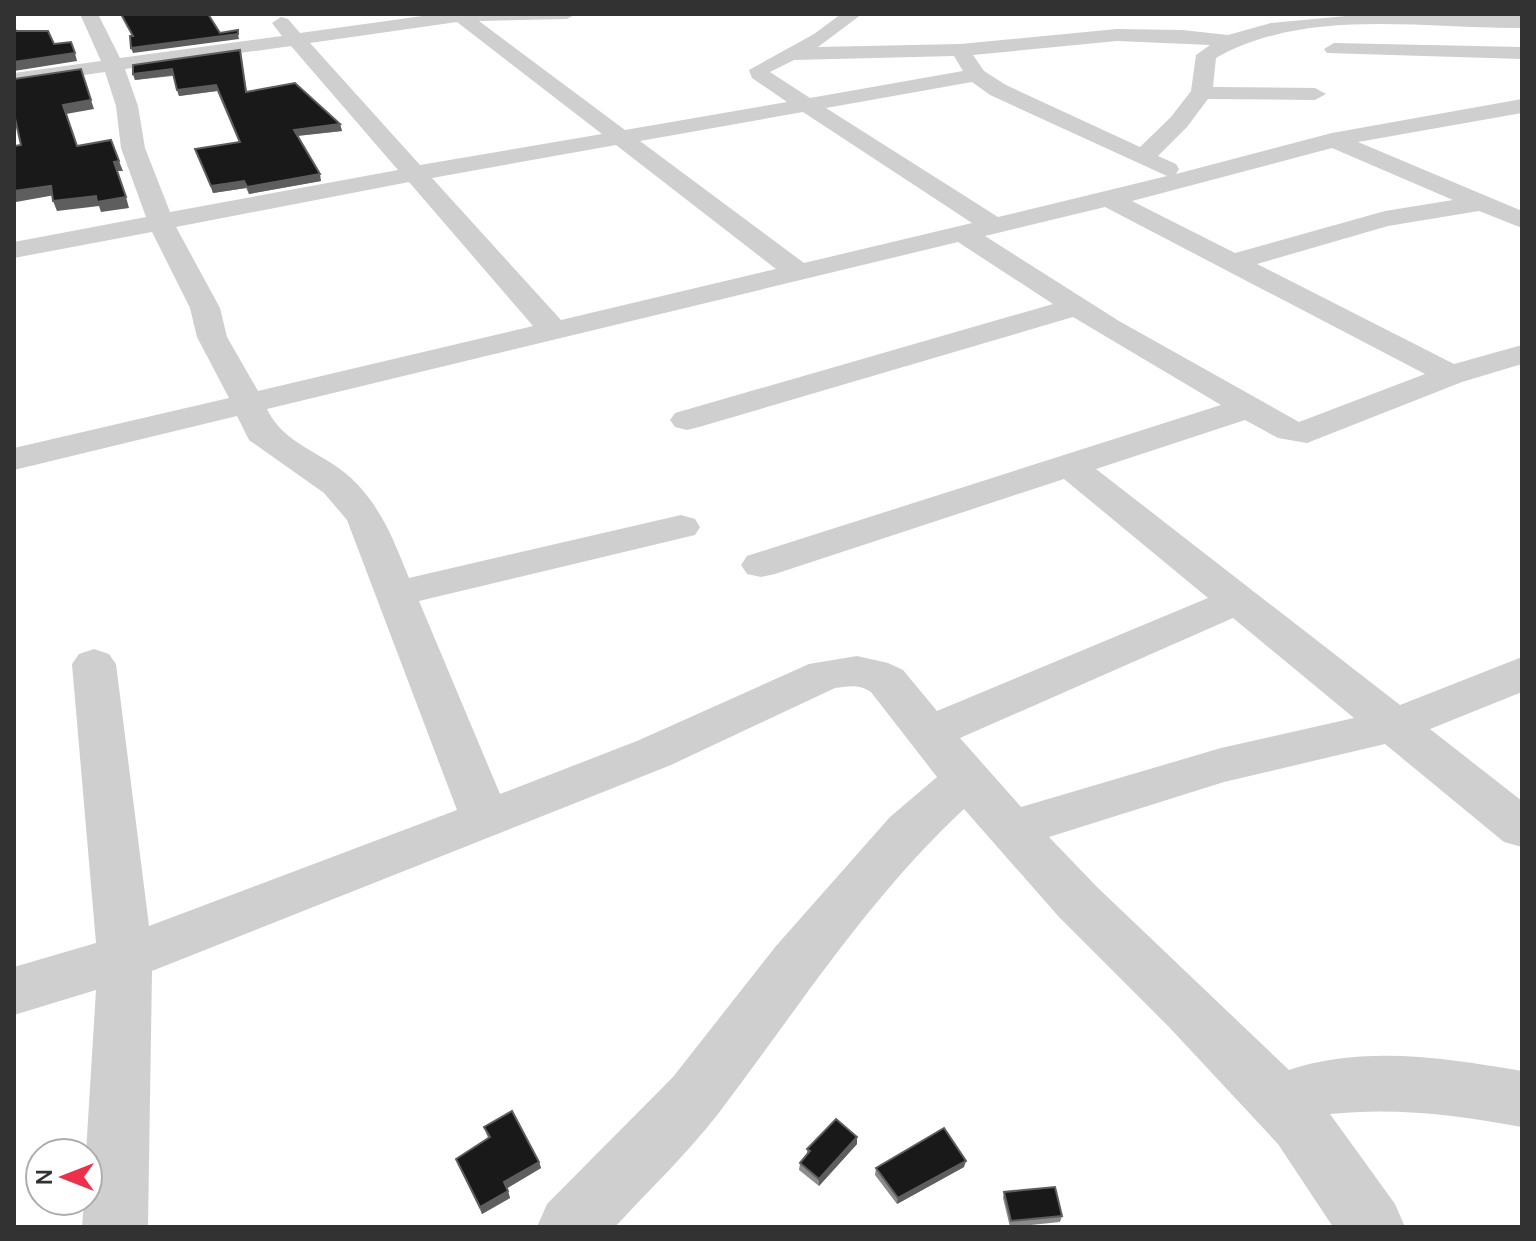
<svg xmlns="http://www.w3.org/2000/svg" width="1536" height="1241" font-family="Manrope,sans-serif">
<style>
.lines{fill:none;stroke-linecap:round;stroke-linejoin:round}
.minor{fill:#cfcfcf;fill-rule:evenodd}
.wall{fill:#8c8c8c}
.shaded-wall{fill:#5e5e5e}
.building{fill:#191919;stroke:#5e5e5e;stroke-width:2}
</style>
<rect width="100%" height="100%" fill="#fff"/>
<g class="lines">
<!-- minor -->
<path class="minor" d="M80,14H98L120,58L282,36L272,23L281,17L288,19L300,33L437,14H576L567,19L479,21L625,130L787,102L752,78L749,70L814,34L841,14H862L818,47L960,44L1117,29L1182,30L1228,35L1271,23L1357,15L1522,16V28C1423,29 1306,7 1216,58L1213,87L1315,88L1326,94L1315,100L1208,99L1187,127L1158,156L1176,164L1179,169L1176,174L1332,133L1522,99V113L1358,142L1522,211V228L1479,211L1388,226L1257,264L1454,364L1522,345V364L1462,382L1307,443L1278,438L1245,420L1096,469L1400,705L1522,657V692L1430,729L1522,801V847L1504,842L1385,744L1224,782L1049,837L1097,887L1289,1070C1364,1045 1445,1058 1522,1071V1127C1459,1115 1395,1107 1330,1114L1395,1204L1405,1227H1333L1278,1144L1169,1027L1059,917L964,809C868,898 797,1010 718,1114C687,1154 649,1190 615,1227H537L547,1204L673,1077L776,946L890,817L937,777L871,692C859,684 849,686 835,688L671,765L152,971L148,1227H82L84,1201H88L86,1153L96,990L14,1015V967L96,943L72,664L79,654L94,649L109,654L116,664L149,926L457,810L347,520L324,493L249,440L237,416L14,470V448L229,398L197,337L190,308L152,232L14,258V242L146,217L121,148L116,106L105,72L14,85V73L101,61ZM457,22L602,134L420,165L310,43ZM1117,41L1210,45L1196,55L1191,91L1171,117L1140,147L1006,85L984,71L973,55ZM291,46L398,170L170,212L145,148L138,106L125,69ZM954,56L963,71L810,98L770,72L794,60ZM972,82L990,95L1167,176L998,217L826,108ZM803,112L972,223L804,263L640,141ZM616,145L776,269L561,320L432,178ZM1332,148L1453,200L1385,211L1235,253L1132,201ZM409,182L533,326L258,391L227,337L220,308L176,227ZM1105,207L1425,374L1299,422L1119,321L985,236ZM958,242L1053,304L675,413L670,420L675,427L687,430L699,427L1073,317L1221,405L747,556L741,565L747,574L761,577L775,574L1064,479L1208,598L937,711L903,670L888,663L857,656L809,664L637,741L500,794L419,601L695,535L700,527L695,519L681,515L409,578C394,541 381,506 351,478C323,452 284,445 267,409ZM1233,618L1354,718L1221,748L1021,807L960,738Z
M1334,43L1522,47V59L1327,53L1324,49Z"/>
</g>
<!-- wall -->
<path class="wall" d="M240,50L247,92L340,124L342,131L298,136L321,181L249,194L246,188L213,193L195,149L239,142L217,91L179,96L173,76L135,80L133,74Z
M484,1127L539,1162L541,1168L507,1188L510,1198L482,1214L456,1159L488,1138Z
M857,1144L819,1186L799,1170L800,1163L807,1155V1149Z
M964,1167L897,1204L875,1175L876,1168Z
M1004,1192L1062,1216L1060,1222L1010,1227L1003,1198Z"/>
<!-- shaded-wall -->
<path class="shaded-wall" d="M238,34L239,39L133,53L131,48Z
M75,53L77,61L14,71V62Z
M172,69L174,75L135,80L133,74Z
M216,85L217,91L179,96L177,90Z
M91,100L94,109L66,114L63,105Z
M340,124L342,131L295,136L294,130Z
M119,161L123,171H117L114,162Z
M320,174L321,181L249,194L247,187Z
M244,181L246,188L213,193L211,186Z
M51,186L55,195L16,202L14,196V191Z
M96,196L126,197L129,208L101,212L99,206L57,211L53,201Z
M857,1137V1144L819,1186V1179Z
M966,1161L964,1167L897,1204L898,1198Z
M539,1162L541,1168L506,1189L504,1182Z
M508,1191L510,1198L482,1214L480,1207Z"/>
<!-- building -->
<path class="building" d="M121,14H208L220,33L238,30V34L131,48L130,36H133Z
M14,27L16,31H48L54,44L71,42L75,53L14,62Z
M240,50L246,92L295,83L340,124L294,130L320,174L247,187L244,181L211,186L195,149L240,142L216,85L177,90L172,69L133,74V65Z
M81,69L91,100L63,105L77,146L111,140L119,161L114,162L126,197L97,202L96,196L53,201L51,186L14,191V146L21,145L14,114V79Z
M512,1111L539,1162L504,1182L508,1191L480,1207L456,1159L490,1137L484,1127Z
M836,1119L857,1137L819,1179L800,1163L810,1151L807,1149Z
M944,1128L966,1161L898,1198L876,1168Z
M1055,1187L1062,1216L1011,1221L1004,1192Z"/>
<!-- border -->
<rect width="1536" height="1241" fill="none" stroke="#323232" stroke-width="32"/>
<!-- north arrow -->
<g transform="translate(64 1177) rotate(270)"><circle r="38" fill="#ffffff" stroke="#adadad" stroke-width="2"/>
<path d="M0-6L14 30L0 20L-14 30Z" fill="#ed2f49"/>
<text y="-12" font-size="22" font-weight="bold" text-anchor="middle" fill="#323232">N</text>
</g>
</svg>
